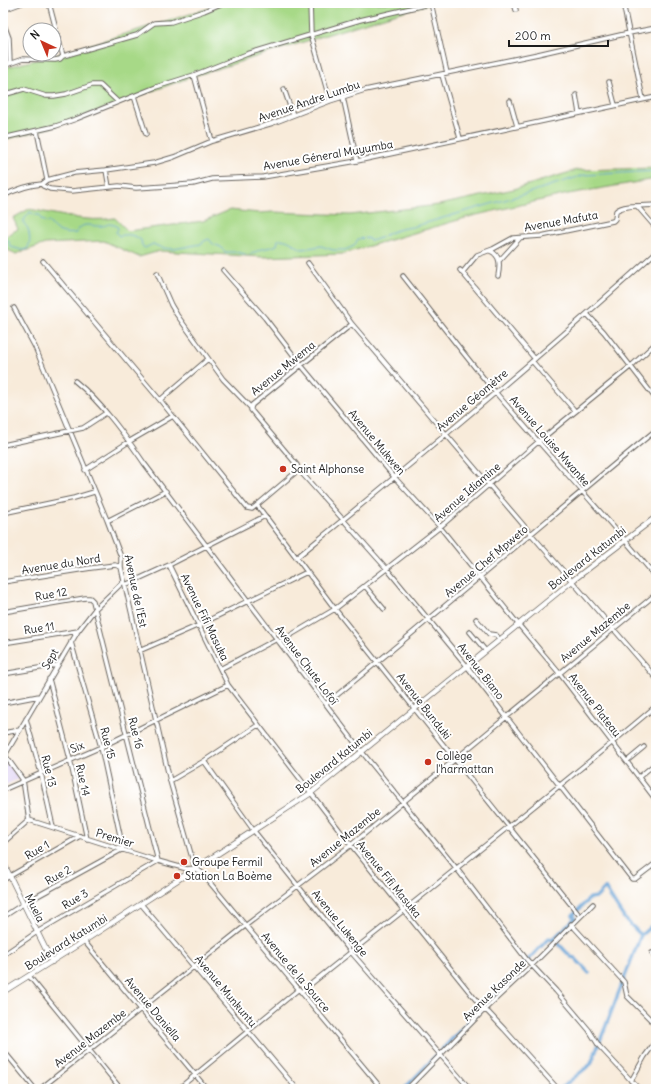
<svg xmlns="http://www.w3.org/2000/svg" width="659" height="1092" font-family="Delius,sans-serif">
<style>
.built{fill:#e0d4f4}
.green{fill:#a7d987;stroke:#627a52}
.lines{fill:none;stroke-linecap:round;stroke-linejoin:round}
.stream{stroke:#64a0d4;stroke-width:1}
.canal{stroke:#64a0d4;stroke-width:3.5}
.minor-casing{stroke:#69645e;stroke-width:5.5}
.tertiary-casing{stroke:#69645e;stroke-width:6}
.minor{stroke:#fff;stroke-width:3.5}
.tertiary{stroke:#fff;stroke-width:4.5}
.poi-dot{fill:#c8321e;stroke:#fff;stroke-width:1.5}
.labels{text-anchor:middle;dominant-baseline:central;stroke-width:4;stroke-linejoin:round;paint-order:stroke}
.street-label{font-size:11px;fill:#1c1c1c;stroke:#fff}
.poi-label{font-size:11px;fill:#1c1c1c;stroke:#fff;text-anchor:start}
</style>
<rect width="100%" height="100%" fill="#fff"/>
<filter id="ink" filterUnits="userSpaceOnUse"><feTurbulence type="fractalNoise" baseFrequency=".025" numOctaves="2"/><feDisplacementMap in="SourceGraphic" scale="8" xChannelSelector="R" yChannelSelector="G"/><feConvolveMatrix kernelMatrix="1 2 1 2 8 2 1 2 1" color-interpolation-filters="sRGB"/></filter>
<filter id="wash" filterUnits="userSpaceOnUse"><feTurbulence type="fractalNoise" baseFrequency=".012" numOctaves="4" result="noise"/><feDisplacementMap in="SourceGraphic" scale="16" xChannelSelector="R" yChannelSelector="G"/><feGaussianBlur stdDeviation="0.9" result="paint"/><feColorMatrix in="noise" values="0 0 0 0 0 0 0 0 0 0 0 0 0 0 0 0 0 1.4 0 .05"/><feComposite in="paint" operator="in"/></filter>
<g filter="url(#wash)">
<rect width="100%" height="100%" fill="#f8ebda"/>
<!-- built -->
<path class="built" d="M3,760L10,766L18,779L3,786Z"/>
<!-- green -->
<path class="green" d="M226,3H432L387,16L191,77L53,127L3,140V68L56,55Z
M656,168V179L568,194L472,216L342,254L263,257L160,251L139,257L104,241L45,244L16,254L8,250L3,252V238L18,229L13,218L29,209C57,214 87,223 115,218L128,231L203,221L230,210L259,213L273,212L350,215L439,205L514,189L577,170Z"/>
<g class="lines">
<!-- stream -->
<path class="stream" d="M3,239L8,240L11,247L22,250L27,249C31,243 30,236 28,229C27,226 24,225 23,221L30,212L35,215H40C40,222 45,221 50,223C55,232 66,235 76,233C83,220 90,227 102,226C110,225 106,222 117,226L118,229L116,232L119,236C127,234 133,234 141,240L142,246L145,248L153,244L162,248L174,249L201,244L204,241L209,239L213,244L221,247L225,252H236L249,255L261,249L272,247L277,245L278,240C287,237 295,246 302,249L321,246L333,250H345L354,246L358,239L368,238L370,241C377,240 382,237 389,233C396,230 404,228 412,227L518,196L584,175L656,171"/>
<!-- canal -->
<path class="canal" d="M553,940L557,942L571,957L575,958L589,973
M404,1089L549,938L552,940L575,918L573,915L590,898L597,897L605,888L624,918L641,935
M560,1089L591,1064L641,935L656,922"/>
</g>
</g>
<g filter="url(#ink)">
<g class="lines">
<defs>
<path id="minor" d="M49,3L63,56
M310,3L311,34L330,101
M431,3L447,73
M514,3L516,10
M623,3L643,99
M3,10L22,3
M3,14V22L9,38L10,63
M3,66L23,59L55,60L60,59L63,56L137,35L154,23L171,22L204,11L223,3
M194,75L212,141
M442,75L460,138
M609,82L615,105
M284,89L293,115
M3,95L24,89L46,96H54L66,94L92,85H100L118,102
M576,95L579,113
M134,96L146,134
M343,97L357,161
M510,101L517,126
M37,131L47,180
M3,138L56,126L76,119L156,87L194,75L247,54L360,20L433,3
M106,170L109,187
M42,184L47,180L74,173L106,170L154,163L174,157L212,141L273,123L330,101L365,90L538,54L629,33L656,28
M3,196C15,190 28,185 42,184L43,186L50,189L72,191L119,186L136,188L167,186L193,184L212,179L263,177L357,161L656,97
M637,206L656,228
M490,251C501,255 500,266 498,276
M43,261L160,400L247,508L252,509L257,505L296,472L298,469
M499,261L520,238
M308,263L352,324L531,534L656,678
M223,270L265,318L301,365L395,478L440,527L518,624L560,674L656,800
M460,270L535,359
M157,273L171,305L177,315L223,379L251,408V410L297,465L298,469L387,569L466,665L632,879H635L656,863
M462,273L477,255L493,249L513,238L541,236L613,221L615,219L616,211C623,204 646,206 656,205
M403,276C434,315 464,355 496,393C549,455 604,514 656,577
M14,308L35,347L107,520L121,557V567L125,585L170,781L195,868
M587,314L604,332L656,399
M532,361L575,411
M75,381C102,403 124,434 144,463L362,752L457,869L527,960L556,991L589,1030L599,1046L639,1089
M160,400L208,359
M251,408L252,405L352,324
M3,445L83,428L106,413
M85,470L130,441L173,416
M257,505L335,609L580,916
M3,513L74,498L94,492
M107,520H109L166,491
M296,558C418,459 539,358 656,252
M169,565L228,685L351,845L484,1010L488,1012L504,1029L558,1089
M3,582L91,568L115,565L121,567
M125,585L169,565L265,516
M365,586L384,609
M3,612L85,598H90L93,601L158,861L37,932L3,955
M476,619L489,634L496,635L499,639
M470,632L485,650
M279,642L335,609L440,527L538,442L630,367L656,343
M3,643L78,631
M139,651L199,625L307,572
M220,669L277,639
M3,674L57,665
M49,679L70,759L87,839
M3,703L39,696
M326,704C437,614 545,521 656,430
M26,719L41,773L53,827
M3,733L20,730
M3,755H5L23,780L29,820L3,843
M5,755L78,631L95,609L124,581
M204,761L254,831L351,952L470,1089
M627,761L644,747
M639,777L656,763
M170,781L204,761L258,725
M3,790L101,747L228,685
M651,793L656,789
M29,820L158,861L187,869L195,868
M195,868L201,872L382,1089
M3,880L80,836
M141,904L297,1089
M3,917L23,904L123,849L101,747L71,642
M571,924L624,982L627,996L656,1025
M84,941L207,1089
M652,953L656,960
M29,976L121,1089
M301,992C420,897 540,804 656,706
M3,1050L35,1089
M631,1081L645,1056L656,1041
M40,1089L245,926L351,845L656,594
M178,1089L299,989
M407,1089L484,1010L532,965L593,904"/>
<path id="tertiary" d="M3,862L52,962
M3,992L84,941L311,793L572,581L656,517"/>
</defs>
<!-- minor casing -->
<use href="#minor" class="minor-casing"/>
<!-- tertiary casing -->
<use href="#tertiary" class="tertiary-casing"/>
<!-- minor -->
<use href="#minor" class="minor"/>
<!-- tertiary -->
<use href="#tertiary" class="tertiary"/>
</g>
</g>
<!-- markers -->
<g class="poi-dot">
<circle cx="283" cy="469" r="4"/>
<circle cx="428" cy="762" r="4"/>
<circle cx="184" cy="862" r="4"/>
<circle cx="177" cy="876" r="4"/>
</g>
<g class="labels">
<!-- street labels -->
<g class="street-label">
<text transform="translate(309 101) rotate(-19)">Avenue Andre Lumbu</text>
<text transform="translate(328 155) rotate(-10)">Avenue Géneral Muyumba</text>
<text transform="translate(561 221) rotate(-10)">Avenue Mafuta</text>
<text transform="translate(283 368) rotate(-39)">Avenue Mwema</text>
<text transform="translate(472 400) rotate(-40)">Avenue Géomètre</text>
<text transform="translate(550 441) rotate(49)">Avenue Louise Mwanke</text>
<text transform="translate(377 442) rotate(50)">Avenue Mukwen</text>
<text transform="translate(467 492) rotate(-41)">Avenue Idiamine</text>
<text transform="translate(587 558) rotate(-38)">Boulevard Katumbi</text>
<text transform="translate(486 561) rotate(-40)">Avenue Chef Mpweto</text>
<text transform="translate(61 564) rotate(-9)">Avenue du Nord</text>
<text transform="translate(136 591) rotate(78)">Avenue de l'Est</text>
<text transform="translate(51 594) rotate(-10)">Rue 12</text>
<text transform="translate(205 617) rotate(64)">Avenue Fifi Masuka</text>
<text transform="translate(39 628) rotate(-9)">Rue 11</text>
<text transform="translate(595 632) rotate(-40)">Avenue Mazembe</text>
<text transform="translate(50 659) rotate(-60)">Sept</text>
<text transform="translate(307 665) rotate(53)">Avenue Chute Lofoï</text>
<text transform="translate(481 671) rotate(52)">Avenue Biano</text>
<text transform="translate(595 705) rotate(52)">Avenue Plateau</text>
<text transform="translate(424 706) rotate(52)">Avenue Bunduki</text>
<text transform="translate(136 733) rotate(76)">Rue 16</text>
<text transform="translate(108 743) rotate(76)">Rue 15</text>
<text transform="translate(77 747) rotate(-22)">Six</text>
<text transform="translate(334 761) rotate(-39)">Boulevard Katumbi</text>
<text transform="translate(49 771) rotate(76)">Rue 13</text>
<text transform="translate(83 780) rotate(78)">Rue 14</text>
<text transform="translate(345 837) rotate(-39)">Avenue Mazembe</text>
<text transform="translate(115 838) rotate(17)">Premier</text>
<text transform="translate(37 850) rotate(-30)">Rue 1</text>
<text transform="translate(58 875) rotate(-29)">Rue 2</text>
<text transform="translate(389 879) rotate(51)">Avenue Fifi Masuka</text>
<text transform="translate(75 899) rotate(-31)">Rue 3</text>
<text transform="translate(35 908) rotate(64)">Muela</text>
<text transform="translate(340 923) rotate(51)">Avenue Lukenge</text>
<text transform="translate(66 942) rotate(-32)">Boulevard Katumbi</text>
<text transform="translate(296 972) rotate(50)">Avenue de la Source</text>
<text transform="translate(494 990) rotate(-44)">Avenue Kasonde</text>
<text transform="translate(226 991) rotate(50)">Avenue Munkuntu</text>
<text transform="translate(153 1009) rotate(50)">Avenue Daniella</text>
<text transform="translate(90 1038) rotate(-38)">Avenue Mazembe</text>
</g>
<!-- poi labels -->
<g class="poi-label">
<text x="291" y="469">Saint Alphonse</text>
<text x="436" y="756">Collège<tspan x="436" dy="13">l'harmattan</tspan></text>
<text x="192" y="862">Groupe Fermil</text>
<text x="185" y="876">Station La Boème</text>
</g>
</g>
<!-- margin -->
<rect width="659" height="1092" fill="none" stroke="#fff" stroke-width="16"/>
<!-- north arrow -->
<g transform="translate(42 42) rotate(316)"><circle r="19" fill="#ffffff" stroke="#a4a4a4"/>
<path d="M0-3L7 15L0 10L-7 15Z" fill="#c8321e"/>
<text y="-6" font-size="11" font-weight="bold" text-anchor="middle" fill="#1c1c1c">N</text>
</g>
<!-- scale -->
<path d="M509 40v6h99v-6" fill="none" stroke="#1c1c1c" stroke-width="2"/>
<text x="515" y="40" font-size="12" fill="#1c1c1c" stroke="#ffffff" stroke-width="3" paint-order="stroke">200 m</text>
</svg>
